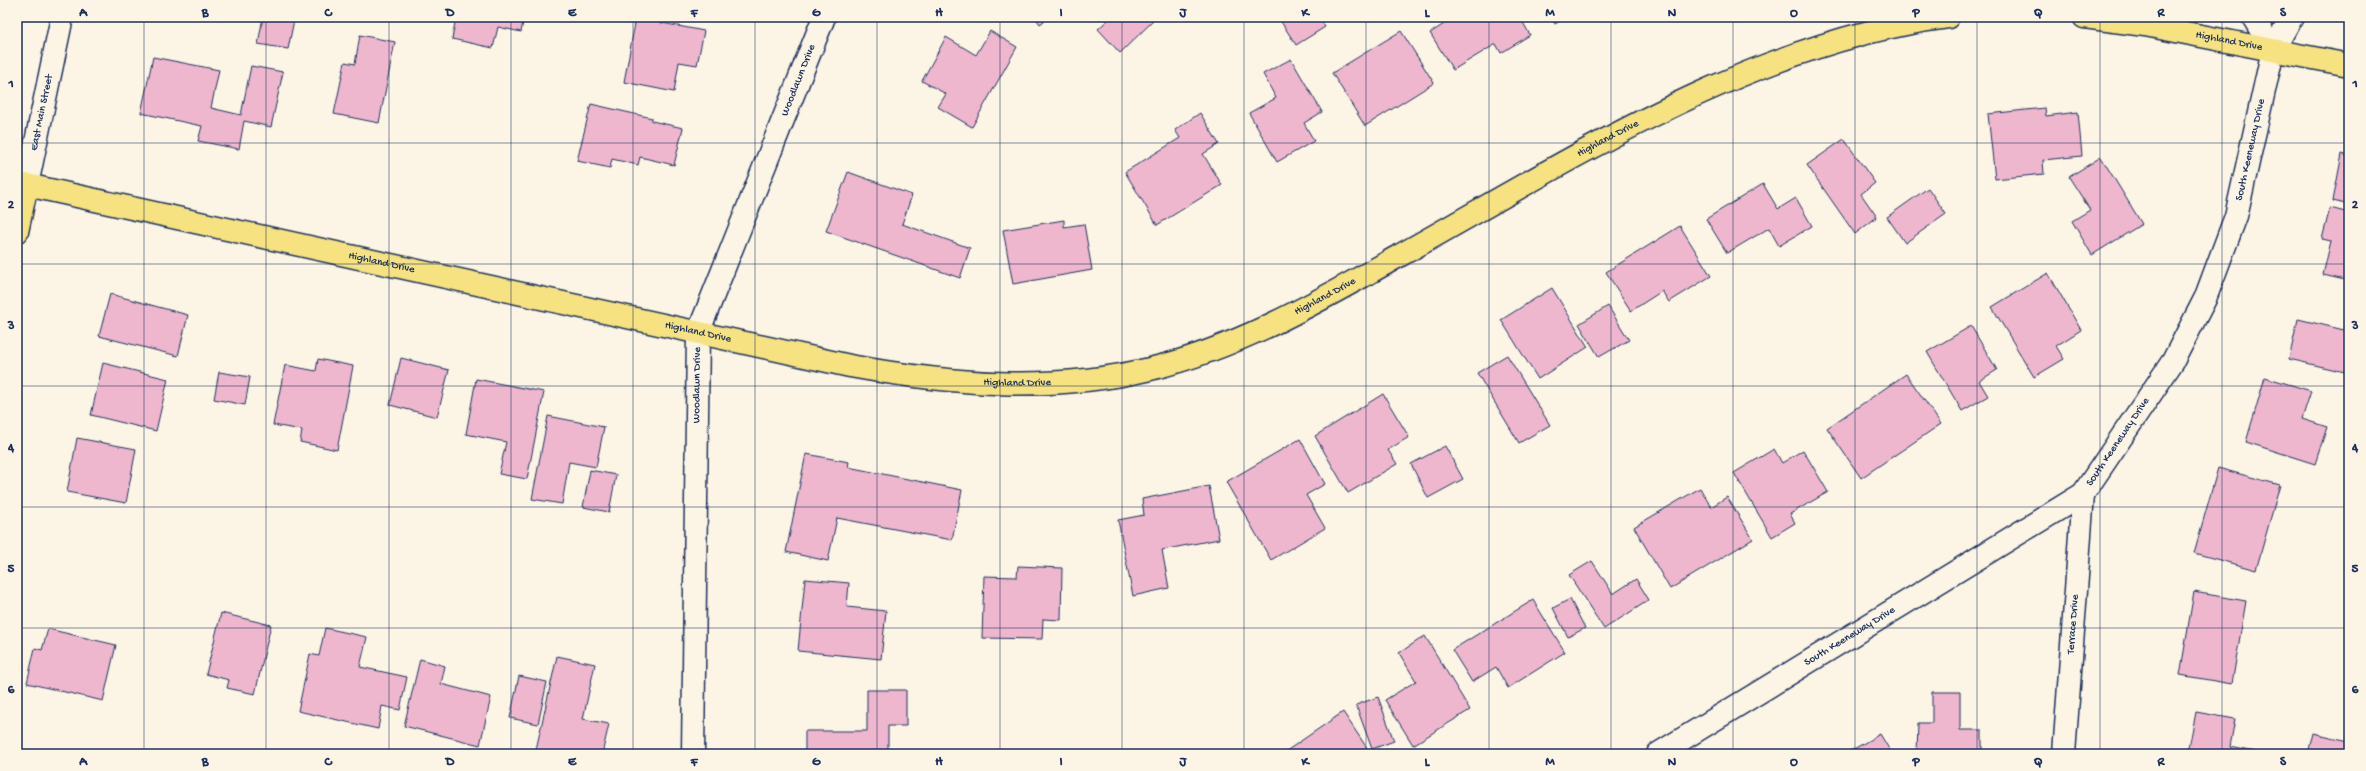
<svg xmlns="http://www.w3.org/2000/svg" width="2366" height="771" font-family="'Gochi Hand',sans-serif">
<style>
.building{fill:#eeb7ce;stroke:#1b2f5e}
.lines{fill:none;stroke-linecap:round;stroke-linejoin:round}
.minor-casing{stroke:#1b2f5e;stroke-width:25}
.major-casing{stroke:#1b2f5e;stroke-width:25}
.minor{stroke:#fcf5e5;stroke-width:22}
.major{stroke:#f6e281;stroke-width:22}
.grid{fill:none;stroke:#1b2f5e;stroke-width:1;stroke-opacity:0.55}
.labels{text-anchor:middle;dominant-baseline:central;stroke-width:4;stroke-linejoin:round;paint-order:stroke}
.street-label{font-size:11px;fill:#1b2f5e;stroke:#fcf5e5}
.neatline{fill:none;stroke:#1b2f5e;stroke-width:1.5}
.grid-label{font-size:13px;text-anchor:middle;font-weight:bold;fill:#1b2f5e}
</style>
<rect width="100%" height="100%" fill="#fcf5e5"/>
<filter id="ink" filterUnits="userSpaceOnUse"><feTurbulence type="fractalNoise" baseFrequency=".025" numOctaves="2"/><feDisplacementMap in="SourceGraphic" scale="8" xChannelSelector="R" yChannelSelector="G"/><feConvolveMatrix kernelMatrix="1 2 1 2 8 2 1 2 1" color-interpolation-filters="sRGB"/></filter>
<g filter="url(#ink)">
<!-- building -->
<path class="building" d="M263,17L294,20L288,49L258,44Z
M456,17H524L521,32L498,27L493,48L452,39Z
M1035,17H1050L1040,24Z
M1111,17H1149L1153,21L1120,53L1098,29Z
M1278,17H1319L1325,27L1296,45Z
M1455,17H1520L1530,35L1501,53L1496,44L1453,70L1430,33Z
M1551,17H1567L1555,24Z
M636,18L704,31L697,65L679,62L674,92L624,82Z
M990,31L1017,47L972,127L938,107L946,94L922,81L946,37L976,55Z
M1401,31L1434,83L1365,126L1332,73Z
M360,35L395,42L379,123L334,114L345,62L355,64Z
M153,57L219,70L211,108L241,115L251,66L283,72L271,127L244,121L239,149L198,141L202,126L141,113Z
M1291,59L1322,112L1304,123L1314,141L1277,162L1249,113L1276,98L1263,74Z
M591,104L652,118V121L683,128L674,165L640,157L638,165L612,159L610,168L577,161Z
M2045,108L2046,116L2078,112L2082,156L2043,160L2044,174L1995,179L1988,114Z
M1200,113L1219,144L1203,154L1222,185L1157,225L1125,172L1180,138L1175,130Z
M1844,139L1875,183L1861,194L1877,217L1855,234L1807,165Z
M2342,154L2349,156V205L2333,201Z
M2101,157L2142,224L2092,255L2072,221L2090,210L2069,177Z
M848,172L912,195L902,224L970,248L960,278L826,231Z
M1763,184L1778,209L1796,198L1812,226L1779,246L1769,228L1727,253L1706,219Z
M1928,188L1946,214L1905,243L1887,217Z
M2330,208L2349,213V281L2323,275L2331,241L2322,239Z
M1064,220V227L1084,224L1092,270L1013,284L1003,230Z
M1680,226L1711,276L1669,302L1662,291L1631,311L1606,272Z
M2048,273L2081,330L2056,346L2064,359L2034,377L1992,307Z
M1552,288L1588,347L1538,379L1501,320Z
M110,294L188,315L178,356L99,336Z
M1608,306L1629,340L1599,357L1579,324Z
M2349,310V373L2289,359L2298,319L2344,330Z
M1971,326L1997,370L1979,381L1988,396L1962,411L1927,352Z
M1507,355L1550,425L1519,443L1477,373Z
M401,358L449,370L437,417L390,405Z
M318,359L353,366L337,450L300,442L302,430L273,425L285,365L316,371Z
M103,363L168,379L156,431L91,415Z
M219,372L250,377L245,405L214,399Z
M1906,374L1941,424L1861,478L1827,428Z
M2265,377L2311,391L2302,419L2327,427L2315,464L2246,442Z
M476,379L544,392L527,479L499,474L506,442L466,434Z
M1383,394L1409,437L1388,450L1397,464L1348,493L1315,436Z
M548,416L604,427L596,467L569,462L562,504L532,499Z
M77,438L136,449L126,503L67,492Z
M1300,439L1325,484L1306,495L1325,528L1271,560L1226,482Z
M1445,446L1463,479L1428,498L1411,464Z
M1774,449L1782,463L1803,450L1828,492L1790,514L1795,523L1772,537L1734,473Z
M806,454L849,462L848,467L962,490L952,540L837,518L828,561L786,552Z
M2218,468L2280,485L2256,570L2194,553Z
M590,470L616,475L609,512L583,507Z
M1209,486L1219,539L1162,550L1169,588L1133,596L1118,520L1144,515L1142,499Z
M1700,488L1711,507L1727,497L1753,539L1670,589L1634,527Z
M1592,561L1613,594L1636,579L1649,600L1604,629L1569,575Z
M1018,566L1062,568L1061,620L1043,619L1042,639L982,638L984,576L1017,577Z
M805,579L849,583L847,607L886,611L881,659L798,651Z
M2194,592L2246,601L2232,684L2180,675Z
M1570,599L1585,628L1568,637L1553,608Z
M1533,600L1565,652L1508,688L1496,667L1472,682L1452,650Z
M221,613L271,625L255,694L227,688L229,680L206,674Z
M325,628L367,637L360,667L407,677L400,710L382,706L378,729L298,711L310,654L319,656Z
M48,629L116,645L103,701L27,683L35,648L42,650Z
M1425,636L1470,710L1413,745L1385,700L1416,681L1399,653Z
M557,656L595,664L583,719L609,724L602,754H535Z
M420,659L445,666L441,684L491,697L480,745L404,726Z
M519,676L547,682L538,724L510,718Z
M867,690H906V726H888V754H805V731H867Z
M1932,692H1960V730H1982V754H1917L1918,723H1932Z
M1378,697L1394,741L1372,749L1356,705Z
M1343,712L1371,754H1282Z
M2196,712L2235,719L2230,747L2256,752V754H2169L2170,750L2188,753Z
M2313,733L2349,741L2346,754H2308Z
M1880,734L1892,754H1845Z"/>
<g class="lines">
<defs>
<g id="minor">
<path d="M2253,17L2273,50"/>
<path id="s1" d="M27,185L62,17"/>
<path id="s2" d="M693,754L698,333L824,17"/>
<path id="s3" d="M1658,754L2083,494L2173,361L2205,299L2236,216L2273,50L2292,17"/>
<path id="s4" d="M2064,754L2083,494"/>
</g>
<g id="major">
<path id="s5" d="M2084,17L2145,25L2349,65"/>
<path id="s6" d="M17,232L27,185L850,366C950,384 1049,393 1150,369C1238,348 1319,301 1397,257C1567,162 1752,42 1948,17"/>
</g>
</defs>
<!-- minor casing -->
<use href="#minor" class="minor-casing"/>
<!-- major casing -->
<use href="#major" class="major-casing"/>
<!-- minor -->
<use href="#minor" class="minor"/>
<!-- major -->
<use href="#major" class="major"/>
</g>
</g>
<!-- grid -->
<path class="grid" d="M144,17V754M266,17V754M389,17V754M511,17V754M633,17V754M755,17V754M877,17V754M1000,17V754M1122,17V754M1244,17V754M1366,17V754M1489,17V754M1611,17V754M1733,17V754M1855,17V754M1977,17V754M2100,17V754M2222,17V754M17,143H2349M17,264H2349M17,386H2349M17,507H2349M17,628H2349"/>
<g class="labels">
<!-- street labels -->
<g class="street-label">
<text stroke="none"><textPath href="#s5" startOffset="147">Highland Drive</textPath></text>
<text stroke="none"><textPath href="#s2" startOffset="693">Woodlawn Drive</textPath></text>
<text stroke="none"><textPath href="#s1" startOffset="74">East Main Street</textPath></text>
<text stroke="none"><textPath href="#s6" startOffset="1707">Highland Drive</textPath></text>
<text stroke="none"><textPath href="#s3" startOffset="885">South Keeneway Drive</textPath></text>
<text stroke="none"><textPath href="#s6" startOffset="411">Highland Drive</textPath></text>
<text stroke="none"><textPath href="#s6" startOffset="1383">Highland Drive</textPath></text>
<text stroke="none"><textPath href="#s6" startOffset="735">Highland Drive</textPath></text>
<text stroke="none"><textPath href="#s6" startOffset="1059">Highland Drive</textPath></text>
<text stroke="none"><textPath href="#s2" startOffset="369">Woodlawn Drive</textPath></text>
<text stroke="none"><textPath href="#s3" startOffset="561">South Keeneway Drive</textPath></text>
<text stroke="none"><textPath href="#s4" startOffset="130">Terrace Drive</textPath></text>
<text stroke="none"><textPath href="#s3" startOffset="225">South Keeneway Drive</textPath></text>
</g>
</g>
<!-- margin -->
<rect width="2366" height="771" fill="none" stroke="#fcf5e5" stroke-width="44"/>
<rect x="22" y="22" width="2322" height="727" class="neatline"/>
<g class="grid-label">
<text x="83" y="16">A</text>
<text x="205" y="16">B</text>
<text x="328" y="16">C</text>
<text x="450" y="16">D</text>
<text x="572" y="16">E</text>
<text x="694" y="16">F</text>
<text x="816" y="16">G</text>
<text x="939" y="16">H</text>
<text x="1061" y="16">I</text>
<text x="1183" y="16">J</text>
<text x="1305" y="16">K</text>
<text x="1427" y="16">L</text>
<text x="1550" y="16">M</text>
<text x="1672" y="16">N</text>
<text x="1794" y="16">O</text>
<text x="1916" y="16">P</text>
<text x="2038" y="16">Q</text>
<text x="2161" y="16">R</text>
<text x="2283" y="16">S</text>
<text x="11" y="87">1</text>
<text x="2355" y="87">1</text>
<text x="11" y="208">2</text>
<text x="2355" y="208">2</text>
<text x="11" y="329">3</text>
<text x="2355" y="329">3</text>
<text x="11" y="451">4</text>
<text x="2355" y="451">4</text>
<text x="11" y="572">5</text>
<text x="2355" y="572">5</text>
<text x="11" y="693">6</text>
<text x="2355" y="693">6</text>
<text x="83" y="765">A</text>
<text x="205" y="765">B</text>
<text x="328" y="765">C</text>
<text x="450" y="765">D</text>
<text x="572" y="765">E</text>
<text x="694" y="765">F</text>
<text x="816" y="765">G</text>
<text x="939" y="765">H</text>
<text x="1061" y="765">I</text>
<text x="1183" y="765">J</text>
<text x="1305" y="765">K</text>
<text x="1427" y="765">L</text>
<text x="1550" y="765">M</text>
<text x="1672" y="765">N</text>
<text x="1794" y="765">O</text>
<text x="1916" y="765">P</text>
<text x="2038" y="765">Q</text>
<text x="2161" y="765">R</text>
<text x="2283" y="765">S</text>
</g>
</svg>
